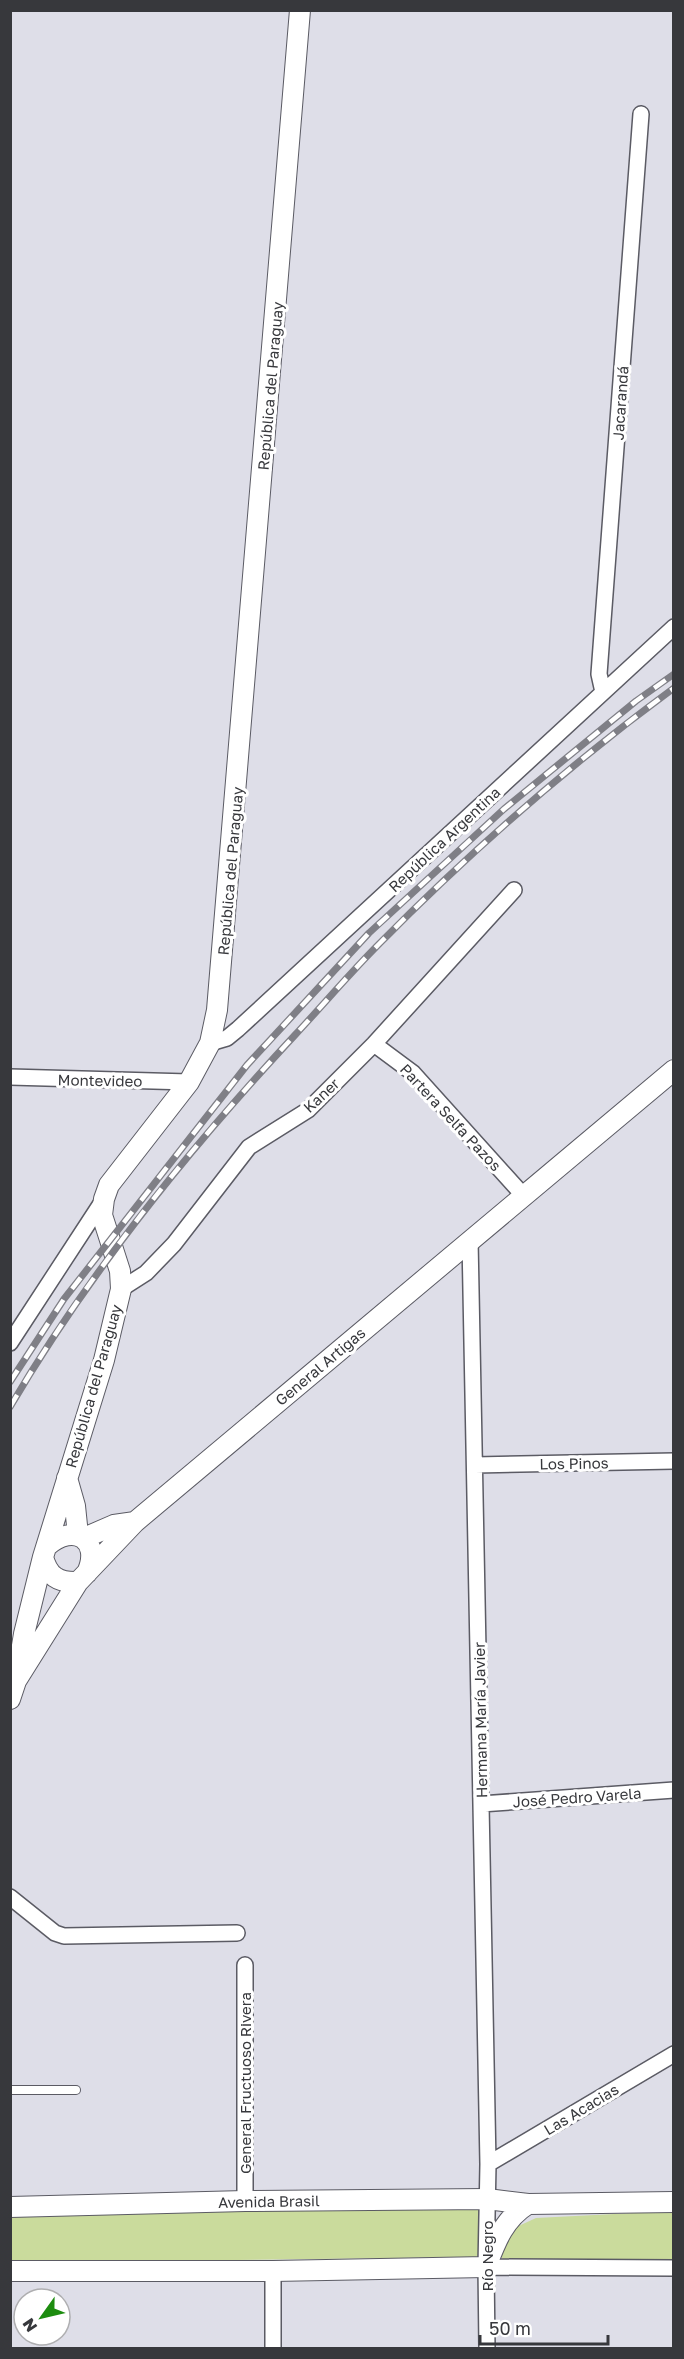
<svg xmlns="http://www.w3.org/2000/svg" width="684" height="2359" font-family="'Golos Text',sans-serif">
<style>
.green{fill:#cadb9c}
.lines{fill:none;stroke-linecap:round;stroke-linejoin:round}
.service-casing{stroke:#5b5b64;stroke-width:10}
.minor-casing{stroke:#5b5b64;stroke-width:18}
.tertiary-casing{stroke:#5b5b64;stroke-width:22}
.service{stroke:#fff;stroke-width:8}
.minor{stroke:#fff;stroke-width:15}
.tertiary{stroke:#fff;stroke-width:20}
.rail-casing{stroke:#7f7f86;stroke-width:7}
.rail{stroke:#fff;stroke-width:4.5;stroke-dasharray:14;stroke-linecap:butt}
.labels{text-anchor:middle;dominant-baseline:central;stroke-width:6;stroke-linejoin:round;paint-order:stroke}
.street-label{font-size:15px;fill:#37383c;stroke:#fff}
</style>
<rect width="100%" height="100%" fill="#dedee8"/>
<!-- green -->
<path class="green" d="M474,2206L480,2211L481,2253L476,2257L11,2263L10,2217Z
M673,2211V2260L514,2262H505L500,2255L512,2229L536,2218Z"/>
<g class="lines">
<defs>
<path id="service" d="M10,2090H76"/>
<path id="minor" d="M603,692L599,674L641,114
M210,1043L227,1038L238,1029L674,627
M374,1044L413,1073L523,1195
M10,1077L189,1082
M470,1240L488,2164L486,2267L487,2348
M121,1289L146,1273L174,1244L249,1147L308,1110L374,1044L514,890
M10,1343L104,1199
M475,1465L674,1461
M481,1804L674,1790
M10,1897L55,1933L64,1936L237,1933
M488,2164L674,2054
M245,2201V1965
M486,2267L674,2268
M273,2271V2348"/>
<path id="tertiary" d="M67,1478L75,1506L78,1535
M84,1538L114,1525L135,1522
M47,1546C74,1522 102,1540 87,1573
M43,1557C48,1576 58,1583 78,1582
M16,1681L24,1634L43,1557L104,1360L121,1289L120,1271L102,1215L104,1199L109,1185L189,1082L210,1043L217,1010L300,10
M10,1699L16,1681L78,1582L135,1522L674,1070
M10,2207L245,2201L487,2199L528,2204L674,2202
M10,2271H273L486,2267C496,2241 504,2219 528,2204"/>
</defs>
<!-- service casing -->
<use href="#service" class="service-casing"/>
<!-- minor casing -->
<use href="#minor" class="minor-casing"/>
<!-- tertiary casing -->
<use href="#tertiary" class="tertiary-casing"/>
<!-- service -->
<use href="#service" class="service"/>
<!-- minor -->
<use href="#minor" class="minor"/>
<!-- tertiary -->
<use href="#tertiary" class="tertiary"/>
<defs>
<path id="rail" d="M10,1382L64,1299L247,1065L369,933L504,809L636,701L674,674
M10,1407C89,1272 189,1149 295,1035C323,1005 350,973 379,944C470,852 569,765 674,688"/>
</defs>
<!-- rail casing -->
<use href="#rail" class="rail-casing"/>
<!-- rail -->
<use href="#rail" class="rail"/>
</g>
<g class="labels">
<!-- street labels -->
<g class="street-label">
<text transform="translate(270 386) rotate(-85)">República del Paraguay</text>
<text transform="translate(620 403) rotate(-86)">Jacarandá</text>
<text transform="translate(444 839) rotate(-43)">República Argentina</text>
<text transform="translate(230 871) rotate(-85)">República del Paraguay</text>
<text transform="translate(100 1080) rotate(1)">Montevideo</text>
<text transform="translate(321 1095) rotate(-43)">Kaner</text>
<text transform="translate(451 1117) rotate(47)">Partera Selfa Pazos</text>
<text transform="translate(320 1366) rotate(-40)">General Artigas</text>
<text transform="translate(93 1386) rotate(-74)">República del Paraguay</text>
<text transform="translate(574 1463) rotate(-1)">Los Pinos</text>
<text transform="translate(480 1720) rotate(-91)">Hermana María Javier</text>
<text transform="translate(577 1797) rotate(-4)">José Pedro Varela</text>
<text transform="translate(245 2083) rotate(-90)">General Fructuoso Rivera</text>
<text transform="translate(581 2109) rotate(-31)">Las Acacias</text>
<text transform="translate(269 2201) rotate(-1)">Avenida Brasil</text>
<text transform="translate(487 2256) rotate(-90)">Río Negro</text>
</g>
</g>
<!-- border -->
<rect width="684" height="2359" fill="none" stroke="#37383c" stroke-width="24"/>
<!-- north arrow -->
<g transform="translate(42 2317) rotate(236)"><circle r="28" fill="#ffffff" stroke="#afafb1" stroke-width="1.5"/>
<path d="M0-4.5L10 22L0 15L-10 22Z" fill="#1d8c10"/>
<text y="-9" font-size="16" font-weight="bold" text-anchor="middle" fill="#37383c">N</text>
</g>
<!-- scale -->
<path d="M480 2335v9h128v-9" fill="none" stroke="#37383c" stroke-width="3"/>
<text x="489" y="2335" font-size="18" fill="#37383c" stroke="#ffffff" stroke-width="4.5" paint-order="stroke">50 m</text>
</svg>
